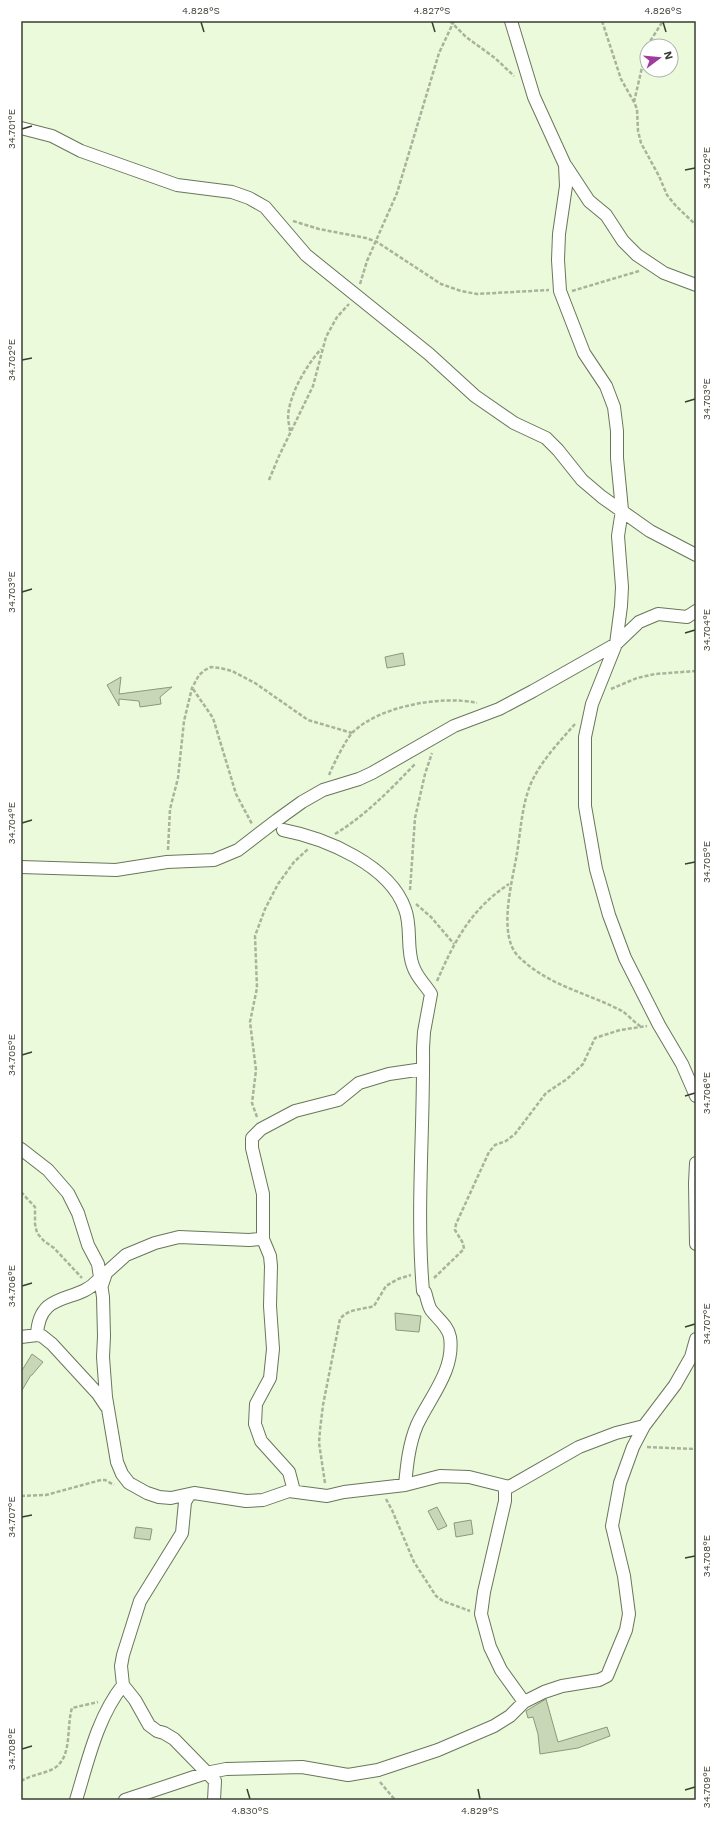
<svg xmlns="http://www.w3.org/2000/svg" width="717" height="1821" font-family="'Work Sans',sans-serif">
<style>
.building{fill:#c8d8b6;stroke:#8b997c}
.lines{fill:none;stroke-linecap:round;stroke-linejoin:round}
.street-casing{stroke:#69765a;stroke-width:14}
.path{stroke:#a8b39b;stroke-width:2.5;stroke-dasharray:4 2;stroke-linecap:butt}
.street{stroke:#fff;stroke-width:12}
.ticks{fill:none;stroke:#393f32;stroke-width:1.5}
.neatline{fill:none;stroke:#393f32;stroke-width:1.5}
.ticks-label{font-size:10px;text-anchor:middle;fill:#393f32}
</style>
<rect width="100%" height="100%" fill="#ebfadb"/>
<!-- building -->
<path class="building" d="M403,653L405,665L387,668L385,657Z
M121,677L119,694L172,687L160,697L161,704L140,707L139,701L119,699V706L107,685Z
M395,1313L421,1316L419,1332L396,1330Z
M32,1354L43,1362L32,1375H31L21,1392V1372Z
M437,1507L447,1526L438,1530L428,1511Z
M471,1520L473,1534L456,1537L454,1523Z
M136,1527L152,1529L150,1540L134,1538Z
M546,1699L558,1742L607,1727L610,1736L578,1748L540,1754L538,1734L533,1717L528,1718L526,1711Z"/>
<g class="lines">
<defs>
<path id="street" d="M511,21L534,97L565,165L566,186L559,234L558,260L560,291L584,353L606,386L614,407L617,431V458L622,510L618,536L622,587L621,606L616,644L592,704L585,737V806L596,869L609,915L625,958L659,1025L682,1064L696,1096
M21,128L52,136L81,151L177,185L232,192L249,198L265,207L306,255L429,354L475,396L514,423L546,438L558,450L582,480L602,497L650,531L696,555
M566,166L589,201L606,215L623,241L637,255L664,273L696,285
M283,830C325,838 390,865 405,909C412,927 406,948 413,966C417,978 425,984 431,994L424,1032L423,1048C424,1129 416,1211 423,1291L425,1292C427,1298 428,1305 431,1310C438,1319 448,1326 450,1337C455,1370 430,1397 417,1425C409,1444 407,1464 405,1485
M21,867L116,870L167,862L214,860L238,850L277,820L302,802L323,790L359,779L372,773L454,726L499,709L533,691L616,644L639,622L658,614L687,617L696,611
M21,1149L48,1170L68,1193L78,1213L88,1245L98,1264L103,1297L104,1336L103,1357L106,1397L117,1462L122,1474L129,1483L147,1493L159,1497L171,1498L194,1493L246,1501L263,1500L289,1491L327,1496L344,1492L405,1485L440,1476L469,1477L509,1487L579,1447L616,1433L644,1426
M696,1163L695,1183L696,1244
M37,1335C39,1289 77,1304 97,1281L102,1285L106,1273L126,1255L155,1243L179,1237L249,1240L260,1239L263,1240
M21,1337L37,1335L42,1336L52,1344L98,1394L106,1406
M505,1488V1501L484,1592L481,1614L490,1647L501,1670L524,1702
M294,1491L289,1472L261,1441L255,1424L256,1404L270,1378L273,1349L270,1306L271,1266L270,1256L263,1239V1194L252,1148V1138L261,1129L295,1111L338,1100L359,1083L389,1074L423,1069
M123,1685L135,1700L149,1725L157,1731L164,1733L174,1739L215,1781L214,1800
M76,1800C88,1761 97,1718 123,1685L121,1666L123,1655L140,1601L182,1533L185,1502L189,1495L194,1493
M125,1800L206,1773L226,1769L302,1767L348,1775L378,1770L438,1750L494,1726L510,1716L524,1702L544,1692L562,1686L599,1680L607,1676L626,1630L629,1614L624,1576L612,1526L620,1483L633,1447L644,1426L675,1385L691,1357L696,1339"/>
</defs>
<!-- street casing -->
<use href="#street" class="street-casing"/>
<!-- path -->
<path class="path" d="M450,21L466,37L495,58L514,76
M602,21L621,79L634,102L637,109L638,131L641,143L659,176L667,195L676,206L696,225
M647,46L663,21
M634,102L647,46
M293,221L319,229L366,238L377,242L441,284L461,291L477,294L549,290
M360,284L367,261L397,193L439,53L454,21
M572,291L639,271
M290,431C289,424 287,417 289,409C293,388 307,365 321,349
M269,480L279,456L313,386L326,337L337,317L349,304
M193,689L213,718L236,794L252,824
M611,689L637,678L655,674L696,671
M575,724C560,741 543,759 533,779C522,801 521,829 517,853C513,879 497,934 518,956C548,986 586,992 622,1011C628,1015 634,1022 640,1026
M329,775C333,765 346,739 353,732C380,706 442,695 477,703
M335,834C366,815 390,790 415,764
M168,850L170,809L178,778L184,721L192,688L199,675L205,670L211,667L220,668L232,671L255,683L308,720L352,733
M410,890L415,818L425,774L432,753
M416,904L431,917L454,944
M437,981C455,940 471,909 509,884
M257,1117L252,1103L256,1070L250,1022L257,988L255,936L265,909L278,884L294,862L308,849
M21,1192L35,1207V1224L37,1233L44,1241L54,1248L82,1278
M434,1278L464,1249L463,1243L455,1230L456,1224L489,1152L495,1145L506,1141L515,1134L546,1093L567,1079L583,1064L595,1038L620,1030L647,1026
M647,1447L696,1449
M325,1483L319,1443L320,1430L323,1405L340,1319C349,1308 362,1310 374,1306L386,1286L398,1279L411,1275
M21,1496L46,1495L101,1480H105L114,1485
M386,1499L392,1510L414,1562L436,1596L443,1601L470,1611
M21,1781C31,1775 43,1774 53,1769C73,1758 66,1727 72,1708L98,1702
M380,1782L395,1800"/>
<!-- street -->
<use href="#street" class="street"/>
</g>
<!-- ticks -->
<path class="ticks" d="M201,22L204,32M432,22L435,32M663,22L666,32M22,129L32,126M685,170L695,168M22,360L32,358M685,402L695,399M22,592L32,589M685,633L695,630M22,823L32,820M685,864L695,862M22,1055L32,1052M685,1096L695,1093M22,1286L32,1283M685,1327L695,1324M22,1517L32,1515M685,1558L695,1556M22,1749L32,1746M247,1789L250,1799M478,1789L480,1799M685,1790L695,1787"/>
<!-- border -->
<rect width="717" height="1821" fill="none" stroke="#ffffff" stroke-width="44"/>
<!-- north arrow -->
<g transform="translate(659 58) rotate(74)"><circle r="19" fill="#ffffff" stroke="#b0b2ad"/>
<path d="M0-3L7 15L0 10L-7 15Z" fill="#a13b9f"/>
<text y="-6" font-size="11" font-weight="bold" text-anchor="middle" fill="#393f32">N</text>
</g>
<rect x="22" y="22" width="673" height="1777" class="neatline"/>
<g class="ticks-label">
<text x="201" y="14">4.828°S</text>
<text x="432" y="14">4.827°S</text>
<text x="663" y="14">4.826°S</text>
<text transform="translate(11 129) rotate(-90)" y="4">34.701°E</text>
<text transform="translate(706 168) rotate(-90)" y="4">34.702°E</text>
<text transform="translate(11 360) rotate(-90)" y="4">34.702°E</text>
<text transform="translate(706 399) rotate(-90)" y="4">34.703°E</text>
<text transform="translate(11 592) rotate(-90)" y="4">34.703°E</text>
<text transform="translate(706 630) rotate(-90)" y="4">34.704°E</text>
<text transform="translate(11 823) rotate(-90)" y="4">34.704°E</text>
<text transform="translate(706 862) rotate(-90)" y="4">34.705°E</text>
<text transform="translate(11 1055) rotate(-90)" y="4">34.705°E</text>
<text transform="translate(706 1093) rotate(-90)" y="4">34.706°E</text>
<text transform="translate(11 1286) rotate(-90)" y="4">34.706°E</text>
<text transform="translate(706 1324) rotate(-90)" y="4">34.707°E</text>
<text transform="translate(11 1517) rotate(-90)" y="4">34.707°E</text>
<text transform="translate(706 1556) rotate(-90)" y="4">34.708°E</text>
<text transform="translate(11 1749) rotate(-90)" y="4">34.708°E</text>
<text transform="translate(706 1787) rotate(-90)" y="4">34.709°E</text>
<text x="250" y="1814">4.830°S</text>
<text x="480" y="1814">4.829°S</text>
</g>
</svg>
